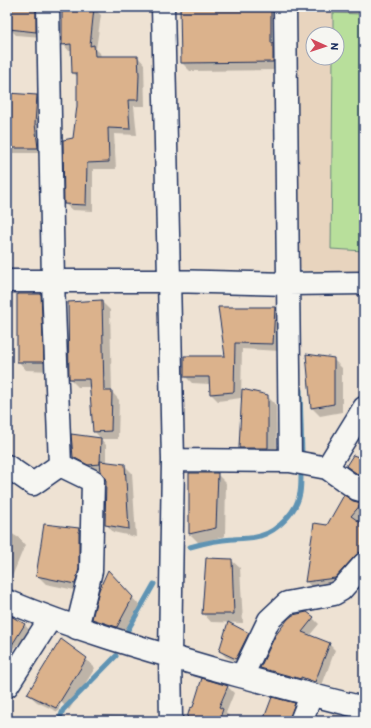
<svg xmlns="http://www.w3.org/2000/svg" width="371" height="728" font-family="Itim,sans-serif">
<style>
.built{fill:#e8d4be;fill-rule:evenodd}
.green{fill:#b8df9b;stroke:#6a877c}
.shadow{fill:#0003}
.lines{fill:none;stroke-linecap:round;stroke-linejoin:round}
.stream{stroke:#5f93b3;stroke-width:5}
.building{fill:#dbb28c;stroke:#1b2f5e}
.minor-casing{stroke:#1b2f5e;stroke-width:25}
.minor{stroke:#f6f6f2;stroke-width:22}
</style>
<rect width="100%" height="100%" fill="#eee2d3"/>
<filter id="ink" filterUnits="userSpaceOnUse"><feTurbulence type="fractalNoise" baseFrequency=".025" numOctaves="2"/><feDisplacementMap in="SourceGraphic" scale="8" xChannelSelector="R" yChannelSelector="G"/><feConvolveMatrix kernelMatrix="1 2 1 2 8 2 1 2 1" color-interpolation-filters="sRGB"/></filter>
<g filter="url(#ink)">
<!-- built -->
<path class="built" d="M296,7H364V271H303L293,262ZM313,34H337V58H313Z"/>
<!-- green -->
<path class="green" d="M333,13L364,14V251L331,249L333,58H337V34H333Z"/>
<!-- shadow -->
<path class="shadow" d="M8,7H42V37L16,35L10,29Z
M181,7H279L281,70L190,71L182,63Z
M63,8L94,9L101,15L96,49L100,53L101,57H138L144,64L145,106H134L137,135L114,134L116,169H93V211L72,210L65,204L78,107V77L73,73V51H69L63,44Z
M7,94L36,96L42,102L43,153H7Z
M41,295L49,303L52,371L26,370L18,361Z
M101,301L110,310L112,392L119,400L118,439H101L106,445V463L124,465L132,473L136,537L113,532L106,524V481L105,474L101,470H95L80,463L74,457L72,436L101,439L94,431L91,387H78L70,379Z
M219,308H275L282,315L280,351L242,349L241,398L218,401L211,394L210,384L192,383L185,376L226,357Z
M333,359L342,368V412L320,416L312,408Z
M267,396L276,405L277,457L249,456L240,448Z
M364,460V479L347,466Z
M190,474H217L226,483L225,536L199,543L190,534Z
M353,502L362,504L364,506V518L360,523L364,526V562L343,585L313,589L306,581L328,526Z
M79,529L88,538L84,592L46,584L37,575Z
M7,531L19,538L25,545L11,579L7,577Z
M231,560L240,568L243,623L211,622L203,613Z
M116,580L141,607L126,635L102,628L93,619Z
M7,616L25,625L30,631L25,639L7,653Z
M313,618L319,624L309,636L329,644L335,650L321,688L307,682V684L267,674L261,668Z
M248,634L254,640L242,664L226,657L220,651Z
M61,640L86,659L95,668L69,710L61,702L58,712L37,702L28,694Z
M227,686L234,693L226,713L229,716L228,720L230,721H187Z
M294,704L300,710L296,721H264Z
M334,714L353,719L355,721H333Z
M103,715L145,717L149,721H103Z
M316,719L332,721H316Z"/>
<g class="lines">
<!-- stream -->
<path class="stream" d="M300,390L302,454
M190,547C204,543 218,540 233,539C242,538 251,539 260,536C278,531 297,511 300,493C301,487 301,480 301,474
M125,635L154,584
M59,721L63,710L116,656"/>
</g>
<!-- building -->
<path class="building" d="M7,7H36V32L9,29Z
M62,7L94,8L90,46L94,45L95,56H138L139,75L138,100H128L130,129L108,128L109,162L87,163L86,205L64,204L63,140L73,138L77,106V73H72L71,44L62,45Z
M180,7H271V43H273V62L181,63Z
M7,93L37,95L35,124L38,148H9L7,140Z
M17,294H41L44,362H17Z
M102,300L104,391H112L111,431L93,432L89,379H69L68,302Z
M218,307H275L273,344L235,343L234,392L210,394L209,377H184V356H225Z
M306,354L334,358V404L311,408Z
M242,389L268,395V448H239Z
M71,434L101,438L100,464L88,465L73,457Z
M353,455L364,459V467L359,475L346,466Z
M100,461L125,464L129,529L105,525L106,481L104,475L101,472Z
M189,473H218L216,528L189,534Z
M344,495L353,501L362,503L351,516L364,525V552H360L355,556L335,578L305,582L314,523L327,525Z
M44,524L79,528V569L75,584L36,576Z
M206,558L232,559L234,614H202Z
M108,570L133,597L117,627L92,619L99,590Z
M307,612L314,617L302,632L330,643L315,682L301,677V679L260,668L275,636L288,619L293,615Z
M7,614L25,624L7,653Z
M228,622L249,633L236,659L219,651Z
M61,639L87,658L56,708L27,694Z
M202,678L228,686L219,707L223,709L219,721H186L190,708L193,707Z
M272,697L295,703L289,721H263Z"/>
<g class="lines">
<defs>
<path id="minor" d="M48,7L53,282L60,465L93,481L91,571L77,628
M163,7L173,460L170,656L171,721
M7,281H168L288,284L364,283
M173,460L290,461L285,7
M290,461L327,468L357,489L364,491
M7,466L33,484L60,465
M327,468L364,408
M7,601C74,629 144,649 214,669C264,682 314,696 364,708V712
M242,676L269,620L287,603L334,594L341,590L364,564
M7,686L50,619
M301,721L311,696"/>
</defs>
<!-- minor casing -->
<use href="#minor" class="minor-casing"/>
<!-- minor -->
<use href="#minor" class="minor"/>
</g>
</g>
<!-- margin -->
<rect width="371" height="728" fill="none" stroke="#f6f6f2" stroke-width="24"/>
<rect x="12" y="12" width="347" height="704" fill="none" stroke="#1b2f5e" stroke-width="1.5" filter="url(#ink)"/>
<!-- north arrow -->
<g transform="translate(325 46) rotate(93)"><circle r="19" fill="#f6f6f2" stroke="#9ea6b7"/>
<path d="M0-3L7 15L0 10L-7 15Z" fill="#d1495b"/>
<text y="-6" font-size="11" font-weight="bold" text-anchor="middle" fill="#1b2f5e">N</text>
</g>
</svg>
